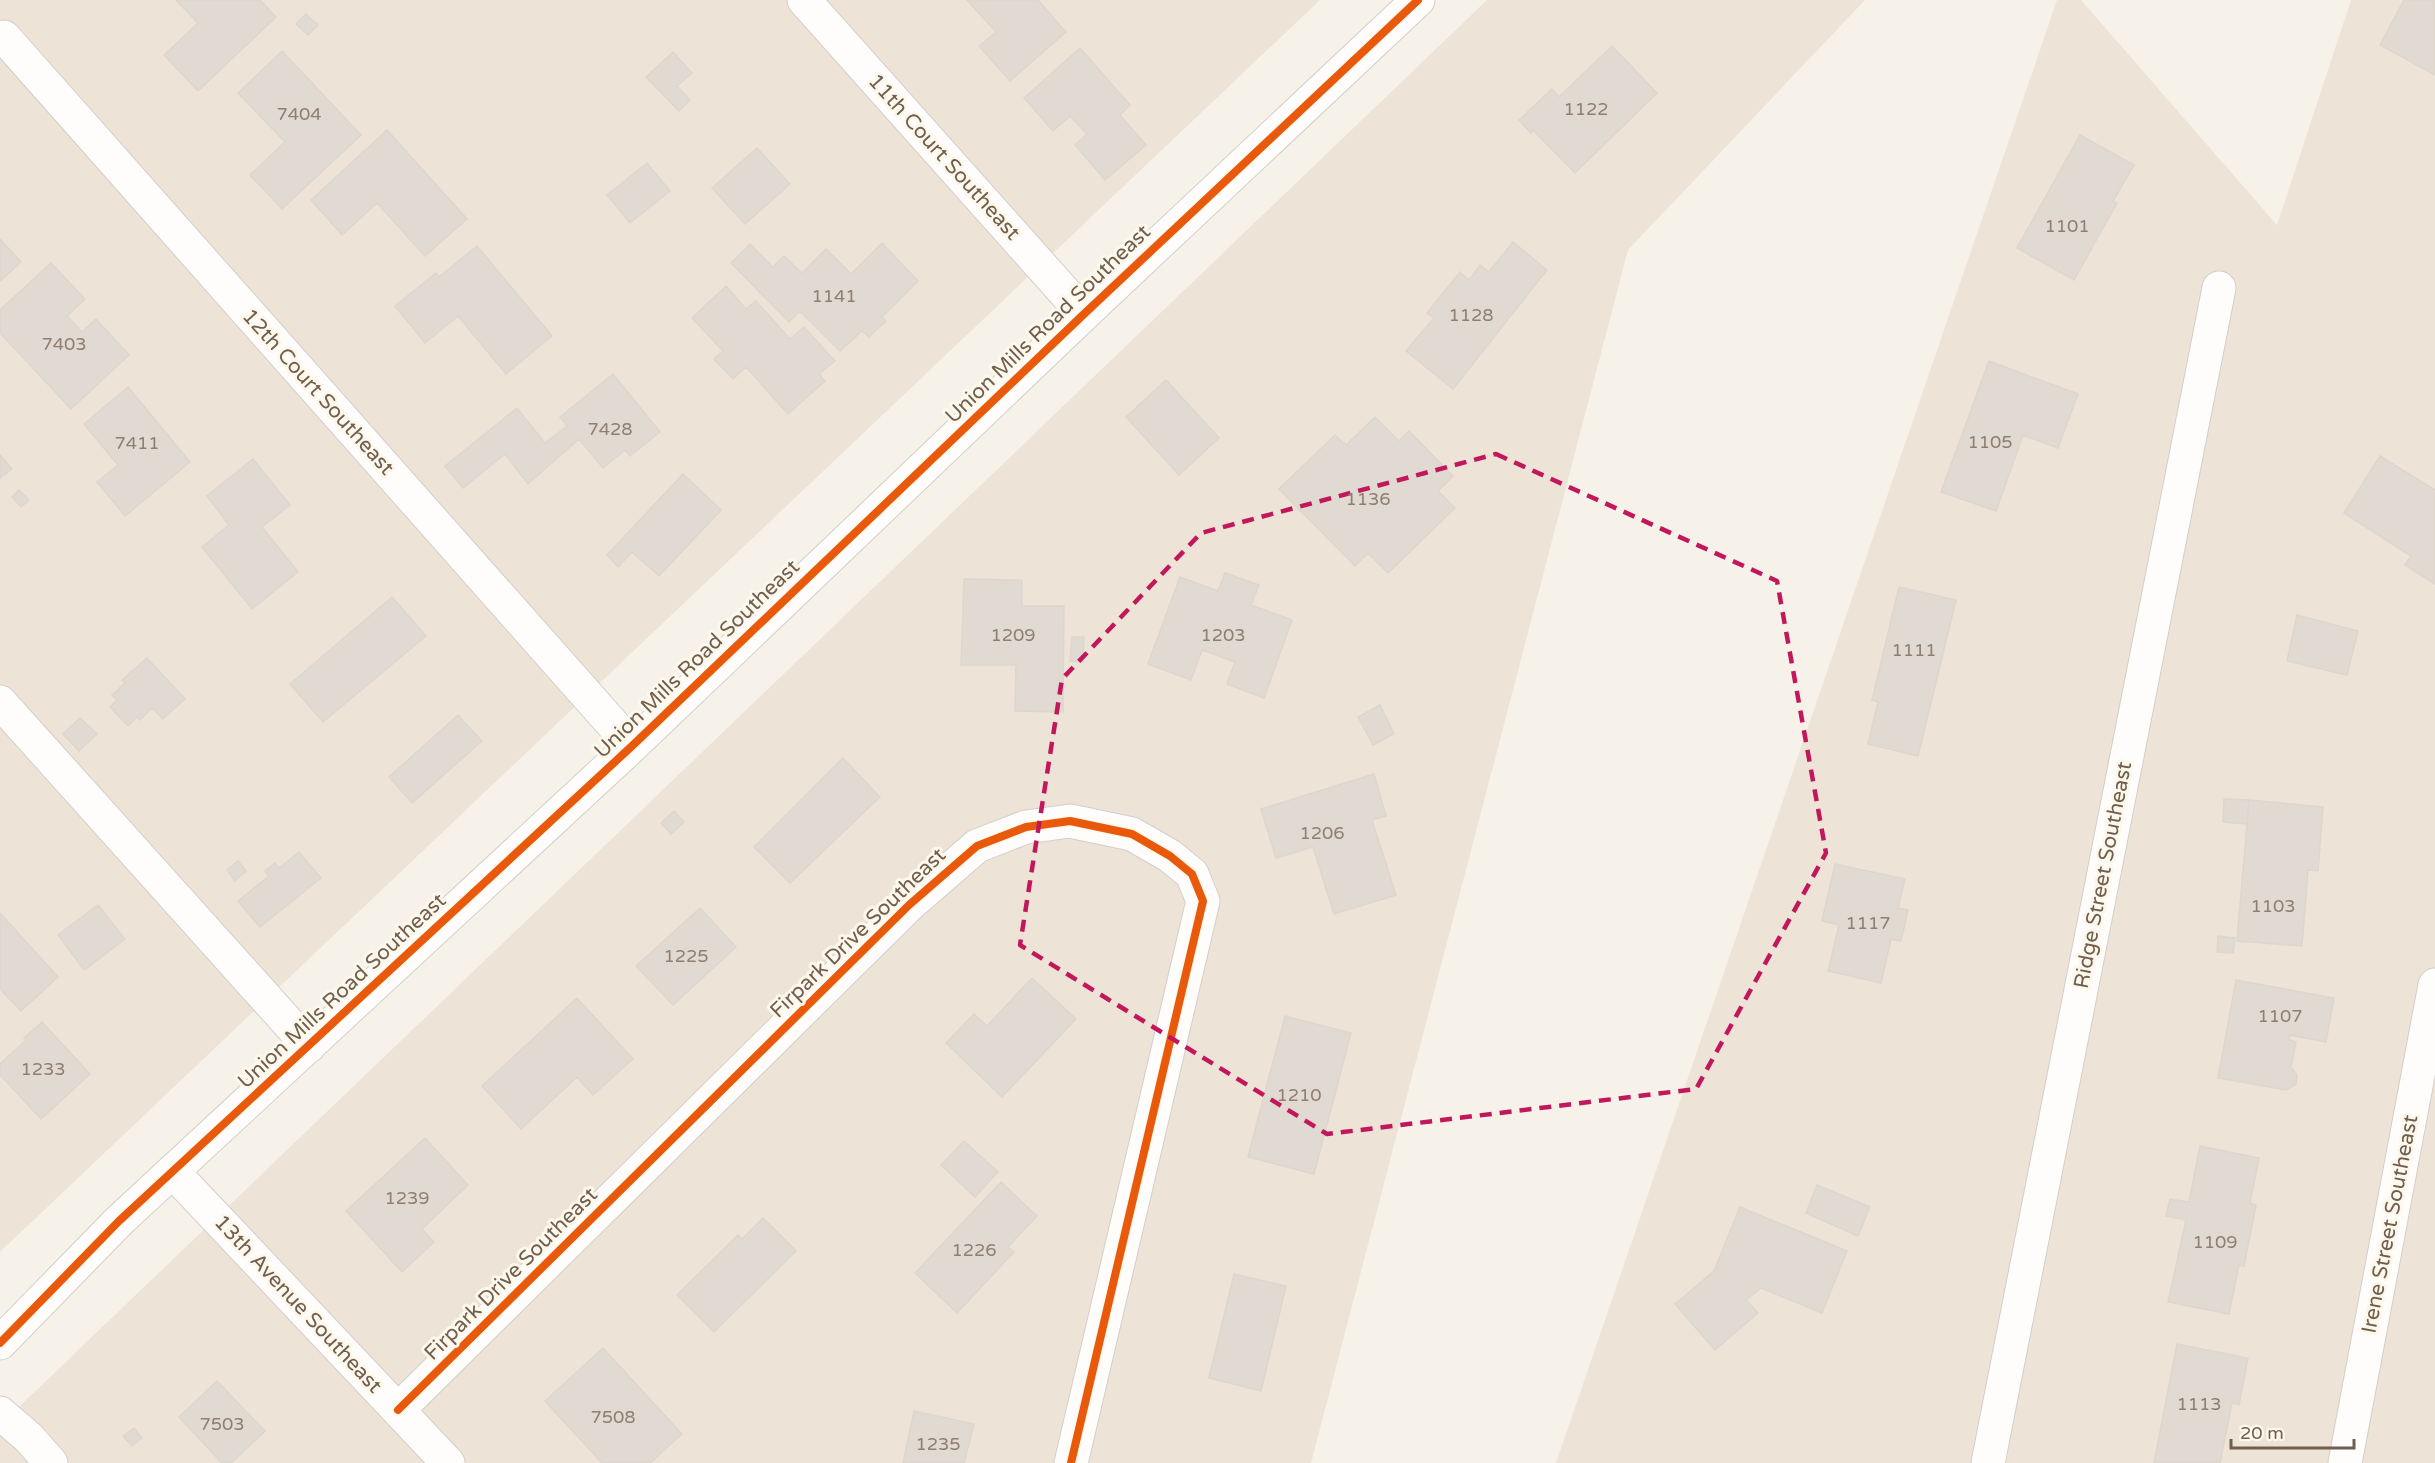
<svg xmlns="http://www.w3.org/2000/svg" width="2435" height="1463" font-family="'Varela Round',sans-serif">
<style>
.residential{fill:#ede4d7}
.building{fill:#e1dad2;stroke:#ded6cd;stroke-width:1.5}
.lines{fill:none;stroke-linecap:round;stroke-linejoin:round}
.minor-casing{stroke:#d4cec8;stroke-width:35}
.minor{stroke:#fefdfc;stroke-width:33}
.cycleway-casing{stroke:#fdf8ec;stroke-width:11}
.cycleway{stroke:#e8590c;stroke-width:8}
.marked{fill:none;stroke:#c2185b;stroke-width:4.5;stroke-dasharray:12 8;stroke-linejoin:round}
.labels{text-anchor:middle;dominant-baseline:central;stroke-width:6;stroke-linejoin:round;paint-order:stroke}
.number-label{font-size:18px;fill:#8f7f71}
.street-label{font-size:21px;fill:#715e4e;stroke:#fdf8ec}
</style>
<rect width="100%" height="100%" fill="#f6f2ea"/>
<!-- residential -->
<path class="residential" d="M0,0H1320L0,1252Z
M1487,0H1865L1628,250L1311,1463H0V1425Z
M2057,0H2081L2277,225L2351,0H2435V1463H1556Z"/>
<!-- building -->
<path class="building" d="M176,0H260L276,17L198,91L164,55L198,23Z
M967,0H1038L1066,32L1010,81L979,46L996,32Z
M2404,0H2435V75L2380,45Z
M306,14L318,25L308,35L296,24Z
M1612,46L1657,93L1575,173L1533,130L1531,133L1519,120L1552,89L1559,97Z
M1080,48L1130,105L1120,115L1146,145L1105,180L1075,145L1087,134L1070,116L1053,131L1024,98Z
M282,51L361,135L282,209L250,175L285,142L238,93Z
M673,52L692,73L677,86L690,100L679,111L646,77Z
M387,130L467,219L425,256L377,203L342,235L311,200Z
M2080,135L2134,165L2113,201L2117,203L2074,280L2017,248Z
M757,148L790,184L745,224L712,188Z
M647,163L670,191L630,223L607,195Z
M0,239L21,262L0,281Z
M1513,242L1547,270L1453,389L1406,351L1434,318L1427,313L1460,272L1469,280L1480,265L1489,272Z
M882,243L918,281L882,317L886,321L869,337L862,331L840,351L800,311L789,322L731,263L750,244L773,267L784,256L802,273L826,249L851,274Z
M477,246L552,336L506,374L458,316L425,343L395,306L436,273L439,277Z
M51,263L85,299L67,316L82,332L96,319L129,355L71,409L0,333V310Z
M726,286L746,309L756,301L790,339L804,327L835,361L819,374L825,381L788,414L746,367L733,379L714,359L723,351L692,318Z
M1989,361L2078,394L2058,448L2023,435L1996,511L1941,492Z
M613,374L660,432L630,456L625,450L603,468L579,439L528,484L505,454L463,488L445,466L517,408L545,443L567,426L560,417Z
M1166,380L1219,438L1179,475L1126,417Z
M128,387L190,462L125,516L97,482L118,465L84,424Z
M1375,417L1399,441L1409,431L1453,476L1438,491L1455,508L1388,573L1368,553L1355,566L1279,489L1335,435L1346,445Z
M0,455L12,469L0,478Z
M2380,456L2435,490V584L2405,565L2411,556L2344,513Z
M253,459L290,505L262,527L298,572L252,609L202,547L229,525L207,496Z
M683,474L721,510L659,576L632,552L618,567L607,555Z
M19,490L29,500L21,507L12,497Z
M1225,573L1259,585L1251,605L1292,620L1264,698L1227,684L1235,662L1202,650L1191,680L1148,664L1180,577L1218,591Z
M964,579L1022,580V606H1064L1063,712L1015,711L1016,665H961Z
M1899,587L1956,600L1918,756L1868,744L1878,702L1872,700Z
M392,597L426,636L323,722L290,684Z
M2297,615L2358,631L2347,675L2287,661Z
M1072,637H1084L1083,662L1070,661Z
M147,658L185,699L163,719L152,708L140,720L137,717L128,726L110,707L117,700L112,695L125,683L122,680Z
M1380,705L1394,734L1373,745L1358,717Z
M458,715L482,741L412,803L389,777Z
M80,718L97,734L79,751L63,734Z
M843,758L880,797L790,883L754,847Z
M1374,774L1386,816L1372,820L1396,895L1334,914L1313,847L1276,858L1261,809Z
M2224,799L2249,800L2247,824L2223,822Z
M2249,800L2323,807L2318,871L2308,870L2302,946L2237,941Z
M674,811L684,822L671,834L661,823Z
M299,852L321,878L260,927L238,901L269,876L265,871L275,863L279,868Z
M238,861L246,871L235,881L227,870Z
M1835,864L1905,879L1898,908L1908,910L1901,941L1891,939L1881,983L1828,971L1839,925L1822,921Z
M98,905L125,939L84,970L58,935Z
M700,908L736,947L673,1005L636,966Z
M0,913L58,977L21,1011L0,989Z
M2218,936L2235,938L2233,953L2217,952Z
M1032,978L1076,1019L1002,1097L946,1043L974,1014L987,1026Z
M2236,980L2334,998L2326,1042L2290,1035L2289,1040L2296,1042L2291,1067L2297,1075L2296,1084L2286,1090L2218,1078Z
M577,998L633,1059L593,1095L577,1077L521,1129L482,1086Z
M1285,1016L1351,1033L1314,1174L1248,1157Z
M42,1022L90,1074L41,1119L0,1075V1064L26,1040L24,1038Z
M425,1138L468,1185L422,1229L434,1242L402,1272L346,1211Z
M964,1141L998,1172L975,1197L941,1165Z
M2200,1146L2259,1158L2250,1203L2256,1205L2244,1266L2239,1265L2229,1314L2168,1302L2186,1220L2166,1216L2170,1199L2189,1202Z
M1001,1182L1037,1216L1008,1247L1014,1252L957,1313L915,1273Z
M1817,1185L1870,1207L1858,1236L1806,1213Z
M1740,1207L1847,1251L1822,1313L1761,1288L1746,1300L1758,1313L1715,1350L1675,1304L1714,1271Z
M763,1218L796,1251L714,1332L677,1295L738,1235L742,1239Z
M1234,1274L1286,1286L1261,1391L1209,1378Z
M2177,1344L2248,1358L2239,1405L2232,1403L2220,1463H2154Z
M603,1348L682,1434L650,1463H602L545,1401Z
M217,1381L265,1431L231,1463H222L179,1417Z
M914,1411L974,1424L964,1463H903Z
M134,1428L142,1438L132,1446L123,1436Z"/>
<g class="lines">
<defs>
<path id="minor" d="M804,0L1084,314
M4,37L632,746
M0,702L309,1046
M173,1172L448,1463
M0,1343L119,1221L632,746L1084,314L1418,0
M398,1410L909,905L977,846L1026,827L1070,821L1132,834L1170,856L1192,874L1203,901L1071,1463
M0,1413L28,1437L51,1463
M1988,1463L2219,288
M2345,1463L2435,985"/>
</defs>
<!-- minor casing -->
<use href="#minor" class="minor-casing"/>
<!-- minor -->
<use href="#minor" class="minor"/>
<defs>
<path id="cycleway" d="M0,1343L119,1221L632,746L1084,314L1418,0
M398,1410L909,905L977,846L1026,827L1070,821L1132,834L1170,856L1192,874L1203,901L1071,1463"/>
</defs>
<!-- cycleway casing -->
<use href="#cycleway" class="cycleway-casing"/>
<!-- cycleway -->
<use href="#cycleway" class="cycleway"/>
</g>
<!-- marked area -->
<path class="marked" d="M1496,454L1777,581L1826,853L1696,1089L1327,1134L1020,945L1062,679L1201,533Z"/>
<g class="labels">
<!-- number labels -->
<g class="number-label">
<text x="1586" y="109">1122</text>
<text x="299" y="114">7404</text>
<text x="2067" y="226">1101</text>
<text x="834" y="296">1141</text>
<text x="1471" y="315">1128</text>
<text x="64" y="344">7403</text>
<text x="610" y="429">7428</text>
<text x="1990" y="442">1105</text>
<text x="137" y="443">7411</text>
<text x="1368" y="499">1136</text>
<text x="1013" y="635">1209</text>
<text x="1223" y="635">1203</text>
<text x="1914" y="650">1111</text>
<text x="1322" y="833">1206</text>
<text x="2273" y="906">1103</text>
<text x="1868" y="923">1117</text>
<text x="686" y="956">1225</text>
<text x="2280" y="1016">1107</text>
<text x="43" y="1069">1233</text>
<text x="1299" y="1095">1210</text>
<text x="407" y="1198">1239</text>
<text x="2215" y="1242">1109</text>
<text x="974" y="1250">1226</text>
<text x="2199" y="1404">1113</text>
<text x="613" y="1417">7508</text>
<text x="222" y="1424">7503</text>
<text x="938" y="1444">1235</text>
</g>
<!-- street labels -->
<g class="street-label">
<text transform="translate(944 157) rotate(48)">11th Court Southeast</text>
<text transform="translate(1048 324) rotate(-44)">Union Mills Road Southeast</text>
<text transform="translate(318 392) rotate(48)">12th Court Southeast</text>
<text transform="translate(697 659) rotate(-44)">Union Mills Road Southeast</text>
<text transform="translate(2103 875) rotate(-79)">Ridge Street Southeast</text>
<text transform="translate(858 933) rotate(-44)">Firpark Drive Southeast</text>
<text transform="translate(342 991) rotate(-43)">Union Mills Road Southeast</text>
<text transform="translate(2390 1224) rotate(-79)">Irene Street Southeast</text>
<text transform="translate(511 1274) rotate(-45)">Firpark Drive Southeast</text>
<text transform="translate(298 1304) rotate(47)">13th Avenue Southeast</text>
</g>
</g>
<!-- scale -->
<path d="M2231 1439v9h123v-9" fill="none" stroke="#715e4e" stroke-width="3"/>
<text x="2240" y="1439" font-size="18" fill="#715e4e" stroke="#fdf8ec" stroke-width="4.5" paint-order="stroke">20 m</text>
</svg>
